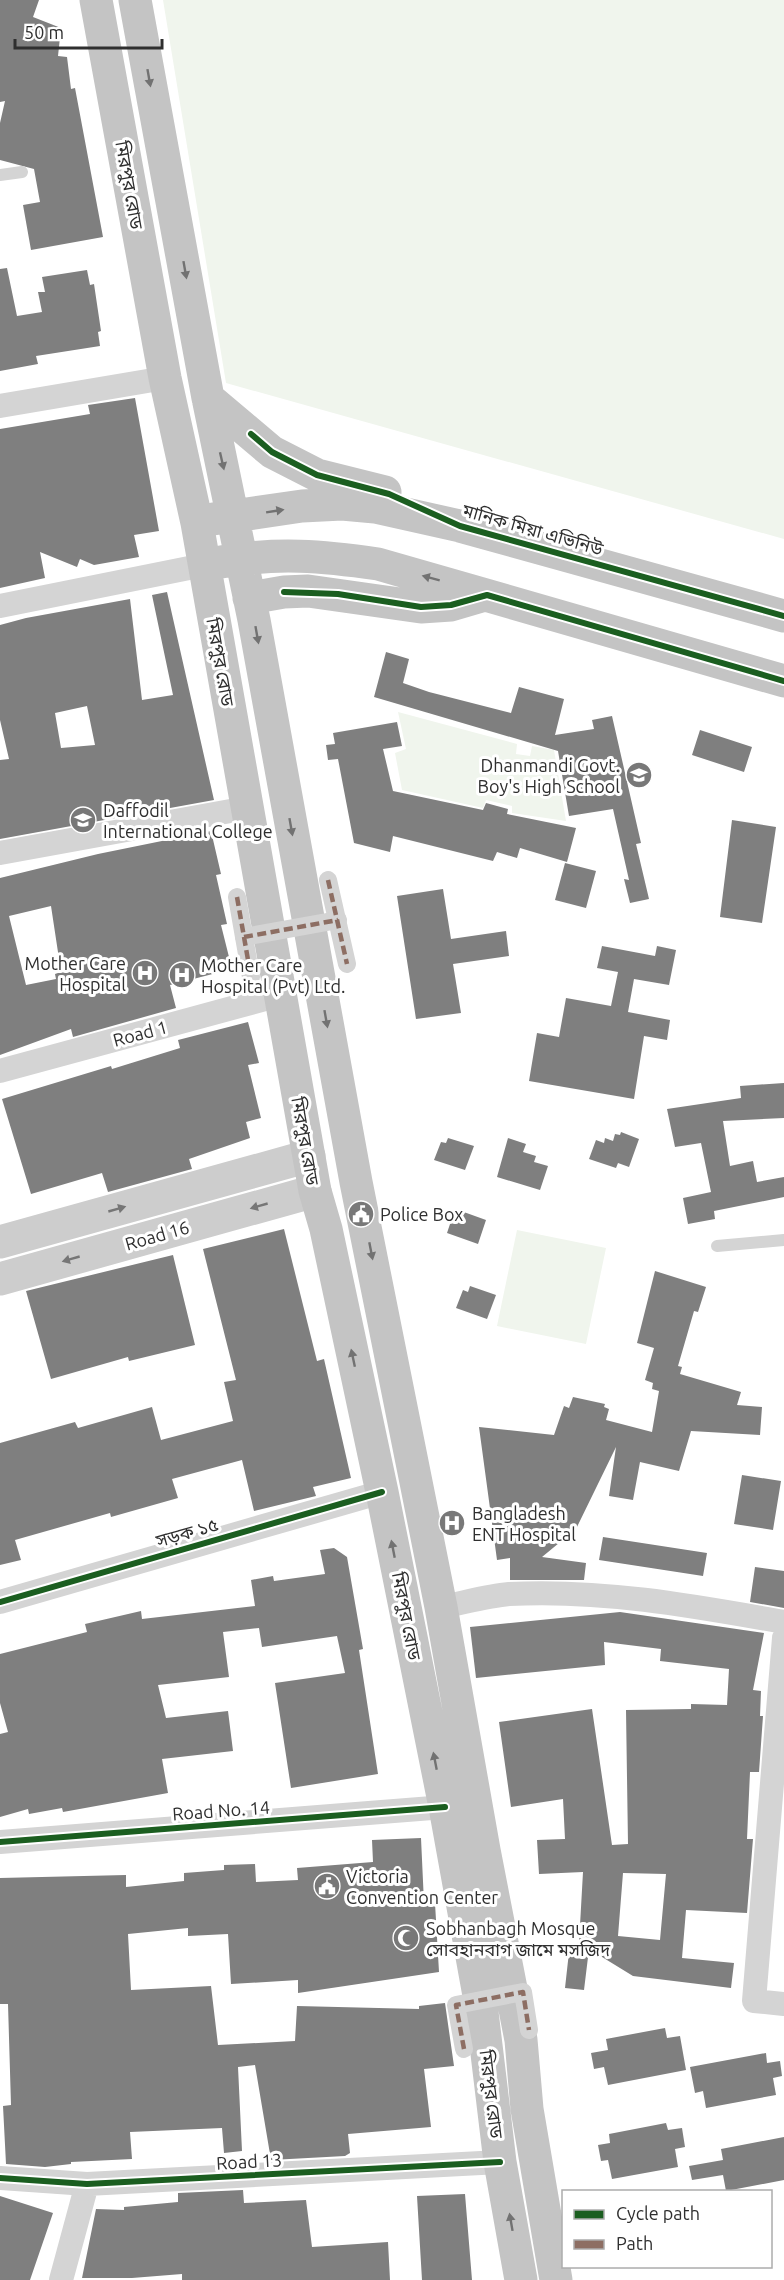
<svg xmlns="http://www.w3.org/2000/svg" width="784" height="2280" font-family="Ubuntu,'Noto Sans Bengali',sans-serif">
<style>
.green{fill:#f0f5ed}
.building{fill:#7f7f7f;fill-rule:evenodd}
.lines{fill:none;stroke-linecap:round;stroke-linejoin:round}
.service{stroke:#d4d4d4;stroke-width:12}
.pedestrian{stroke:#d4d4d4;stroke-width:18}
.minor{stroke:#d4d4d4;stroke-width:24}
.secondary{stroke:#cdcdcd;stroke-width:33}
.trunk{stroke:#c4c4c4;stroke-width:33}
.pedestrian-bridge{stroke:#d4d4d4;stroke-width:18}
.quiet{stroke:#8d6e63;stroke-width:4.5;stroke-dasharray:9 4.5;stroke-linecap:butt}
.cycleway-casing{stroke:#fff;stroke-width:10}
.cycleway{stroke:#1b5e20;stroke-width:6}
.oneway{fill:#727272}
.oneway2{fill:#767676}
.labels{text-anchor:middle;dominant-baseline:central;stroke-width:6;stroke-linejoin:round;paint-order:stroke}
.street-label{font-size:18px;fill:#2f2f2f;stroke:#fff}
.poi-label{font-size:18px;fill:#2f2f2f;stroke:#fff;text-anchor:start}
</style>
<rect width="100%" height="100%" fill="#fff"/>
<!-- green -->
<path class="green" d="M163,0H784V539L226,383Z
M398,712L517,744L516,754L530,756L532,746L554,750L566,821L512,813V806L486,800L483,808L402,790L395,753L406,749Z
M517,1230L606,1248L586,1344L497,1326Z"/>
<!-- building -->
<path class="building" d="M0,0H39L33,17L61,28L58,56L67,57L71,89L75,88L103,237L31,250L23,205L40,202L34,169L0,160V123L5,101L0,102Z
M7,268L17,316L42,312L38,292H45L42,277L87,270L90,285L94,284L101,331L98,332L100,346L36,356L38,364L0,371V269Z
M135,398L159,531L134,535L139,557L94,565L80,559L77,567L40,552L45,578L0,588V429L90,414L88,405Z
M167,592L214,800L0,839V760L9,759L0,720V625L26,618L130,599L142,700L173,695L152,595ZM87,706L95,745L61,748L55,713Z
M386,652L409,659L403,683L429,692L511,713L519,687L564,699L555,735L594,729L592,720L612,716L641,843L636,844L649,899L630,903L624,879L629,880L613,809L569,816L558,751L374,697Z
M397,722L402,746L383,749L393,791L483,810L486,803L508,809L507,814L576,828L567,862L520,848L517,858L497,852L493,861L393,836L390,852L354,843L338,759L328,760L326,745L335,744L333,733Z
M700,730L752,747L744,772L692,755Z
M732,820L776,827L762,923L720,917Z
M211,831L221,874L216,875L227,924L221,925L232,969L170,985L176,1008L73,1037L71,1029L0,1055V878L98,854ZM51,906L61,972L55,974L56,979L26,985L9,916Z
M565,863L596,871L586,908L555,900Z
M443,889L451,939L506,931L509,956L453,964L461,1013L416,1019L397,896Z
M602,946L655,956L657,946L676,950L669,985L634,979L628,1012L670,1020L667,1040L644,1036L634,1099L529,1081L537,1033L559,1037L566,998L611,1006L618,972L597,968Z
M248,1022L259,1063L248,1065L261,1118L246,1122L250,1138L189,1159L192,1169L108,1192L102,1173L31,1194L2,1099L111,1066L112,1069L180,1048L178,1040Z
M784,1083V1118L723,1121L730,1166L753,1161L757,1182L784,1177V1197L714,1211L715,1219L688,1224L683,1198L711,1192L701,1143L675,1147L667,1109L741,1098L740,1086Z
M621,1132L639,1139L629,1167L618,1163L616,1168L589,1159L596,1140L604,1143L605,1138L613,1141L615,1134L620,1135Z
M448,1138L474,1146L465,1170L434,1160L441,1142L446,1143Z
M508,1138L526,1144L523,1152L536,1156L534,1162L548,1166L540,1190L497,1177Z
M461,1211L486,1220L478,1244L447,1233L453,1215L459,1217Z
M284,1229L317,1361L324,1359L351,1478L313,1487L316,1496L254,1511L242,1460L172,1479L178,1498L111,1517L110,1513L15,1540L21,1560L0,1565V1443L75,1422L78,1428L152,1407L161,1440L233,1421L224,1382L236,1380L203,1249Z
M173,1255L195,1345L129,1361L128,1357L51,1379L26,1291Z
M655,1271L706,1287L698,1312L694,1311L678,1366L682,1367L680,1374L741,1392L737,1405L762,1407L760,1435L691,1431L679,1471L640,1462L633,1500L609,1496L616,1447L576,1529L542,1557L586,1563L584,1580H510V1558L497,1560L479,1427L554,1435L564,1406L569,1408L573,1397L605,1404L604,1407L609,1409L606,1420L652,1432L659,1391L652,1389L653,1383L645,1380L654,1348L637,1343Z
M470,1286L496,1295L487,1319L456,1308L463,1290L468,1292Z
M742,1475L781,1481L773,1530L734,1524Z
M603,1537L707,1553L703,1576L599,1560Z
M334,1548L347,1557L363,1649L359,1650L378,1774L291,1788L275,1683L345,1673L337,1636L262,1647L259,1628L223,1632L229,1677L158,1685L166,1718L228,1711L233,1751L162,1759L168,1793L63,1812L62,1808L29,1814L28,1809L0,1817V1734L8,1732L0,1703V1654L87,1632L85,1624L141,1611L142,1619L255,1606L251,1580L273,1576L274,1581L325,1574L320,1550Z
M755,1567L784,1571V1608L750,1602Z
M620,1612L764,1633L753,1690L761,1691L760,1716H763L759,1772H750L747,1839H753L747,1913L686,1910L682,1958L734,1963L731,1988L633,1976L589,1949L584,1990L565,1988L570,1943H579L583,1872L539,1874L537,1840L565,1839L563,1799L511,1807L499,1722L592,1709L612,1845L628,1844L626,1710L691,1709V1704L727,1705L729,1669L660,1661L661,1649L604,1642L605,1665L476,1678L470,1627ZM623,1873L666,1874L660,1940L618,1936Z
M421,1838L424,1903H435L439,1972L298,1993V1980L231,1984L228,1934L188,1936V1928L128,1934L131,1990L211,1986L218,2045L295,2041L297,2006L419,2009V2006L445,2003L454,2066L424,2069L431,2127L348,2134L350,2153L345,2156L271,2160L255,2065L238,2067L242,2151L224,2153L222,2128L130,2132L132,2159L71,2162V2164L45,2167L6,2164L3,2106L11,2105L8,2004H0V1878L126,1875V1887L184,1881V1873L224,1870V1865L255,1864L256,1882L298,1880L297,1868L373,1862L372,1840Z
M665,2028L667,2038L680,2036L686,2070L608,2085L604,2067L594,2069L591,2053L608,2050L606,2039Z
M766,2053L767,2063L780,2061L782,2076L773,2078L776,2095L706,2108L703,2091L695,2093L690,2067Z
M666,2123L668,2130L682,2128L685,2147L675,2149L678,2167L612,2179L608,2160L601,2161L598,2145L610,2143L609,2134Z
M784,2137V2180L726,2191L723,2175L692,2180L689,2166L723,2160L721,2149Z
M243,2190L244,2203L306,2200L312,2247L388,2242L390,2280H182V2274L132,2278H82L96,2209L124,2210V2207L178,2202V2193Z
M465,2194L472,2280H422L417,2196Z
M0,2196L53,2213L30,2280H0Z"/>
<g class="lines">
<!-- service -->
<path class="service" d="M0,175L22,172
M717,1246L784,1240"/>
<!-- pedestrian -->
<path class="pedestrian" d="M328,880L347,964
M237,897L251,977"/>
<!-- minor -->
<path class="minor" d="M0,406L165,378
M0,606L204,565
M0,853L247,808
M0,1071L280,995
M0,1602L382,1492
M441,1607C463,1603 487,1596 509,1594C601,1589 694,1606 784,1622
M784,1638L754,2001L784,2004
M0,1842L445,1807
M0,2178L87,2184L500,2162
M61,2280L87,2184"/>
<!-- secondary -->
<path class="secondary" d="M0,1242L309,1156
M0,1279L315,1191"/>
<!-- trunk -->
<path class="trunk" d="M96,0L165,378L197,523L315,1191L326,1229L382,1492L445,1807L482,2012L500,2162L521,2280
M135,0L208,398L254,620L356,1182L441,1607L484,1850L521,2040L527,2109L556,2280
M208,398L272,452L317,475L385,492
M213,519L302,506L342,504L375,507L460,526L784,616
M221,562C277,552 323,556 378,564L784,681
M249,598L284,592L308,591L421,607L451,605L485,595"/>
<!-- pedestrian-bridge -->
<path class="pedestrian-bridge" d="M244,937L338,920
M464,2049L456,2005L523,1992L529,2030"/>
<!-- quiet -->
<path class="quiet" d="M328,880L347,964
M237,897L251,977
M244,937L338,920
M464,2049L456,2005L523,1992L529,2030"/>
<defs>
<path id="cycleway" d="M251,434L272,452L317,475L389,494L460,526L784,616
M284,592L338,594L421,607L451,605L487,595L784,681
M0,1602L382,1492
M0,1842L445,1807
M0,2178L87,2184L500,2162"/>
</defs>
<!-- cycleway casing -->
<use href="#cycleway" class="cycleway-casing"/>
<!-- cycleway -->
<use href="#cycleway" class="cycleway"/>
</g>
<!-- one-way arrows -->
<defs><path id="oneway-solid" d="M-6-.8H1V-3.2L6.5 0L1 3.2V.8H-6Z" transform="scale(1.5)"/></defs>
<g class="oneway">
<use href="#oneway-solid" transform="translate(149 78) rotate(80)"/>
<use href="#oneway-solid" transform="translate(185 270) rotate(80)"/>
<use href="#oneway-solid" transform="translate(222 461) rotate(77)"/>
<use href="#oneway-solid" transform="translate(275 511) rotate(-9)"/>
<use href="#oneway-solid" transform="translate(431 578) rotate(-165)"/>
<use href="#oneway-solid" transform="translate(257 635) rotate(80)"/>
<use href="#oneway-solid" transform="translate(291 827) rotate(80)"/>
<use href="#oneway-solid" transform="translate(326 1019) rotate(80)"/>
<use href="#oneway-solid" transform="translate(371 1251) rotate(79)"/>
<use href="#oneway-solid" transform="translate(353 1358) rotate(-102)"/>
<use href="#oneway-solid" transform="translate(393 1549) rotate(-101)"/>
<use href="#oneway-solid" transform="translate(435 1761) rotate(-101)"/>
<use href="#oneway-solid" transform="translate(511 2222) rotate(-100)"/>
</g>
<g class="oneway2">
<use href="#oneway-solid" transform="translate(259 1206) rotate(164)"/>
<use href="#oneway-solid" transform="translate(117 1209) rotate(-16)"/>
<use href="#oneway-solid" transform="translate(71 1259) rotate(164)"/>
</g>
<!-- icons -->
<defs>
<symbol id="school-disc" viewBox="-11 -11 22 22"><circle r="9.5" fill="#787878" stroke="#fff"/><path d="M0-5L7-2L0 1L-7-2ZM-4 1L0 2.5L4 1V4Q0 6-4 4Z" fill="#fff"/></symbol>
<symbol id="university-disc" viewBox="-11 -11 22 22"><circle r="9.5" fill="#787878" stroke="#fff"/><path d="M0-5L7-2L0 1L-7-2ZM-4 1L0 2.5L4 1V4Q0 6-4 4Z" fill="#fff"/></symbol>
<symbol id="hospital-disc" viewBox="-11 -11 22 22"><circle r="9.5" fill="#787878" stroke="#fff"/><path d="M-5-5h3v3.5h4V-5h3V5h-3V1.5h-4V5h-3Z" fill="#fff"/></symbol>
<symbol id="civic-disc" viewBox="-11 -11 22 22"><circle r="9.5" fill="#787878" stroke="#fff"/><path d="M-.6-6.5H3V-4.5H.6V-3L4-1V1h2V6H-6V1h2V-1L-.6-3ZM-1.2 2.5V6h2.4V2.5Z" fill="#fff"/></symbol>
<symbol id="mosque-disc" viewBox="-11 -11 22 22"><circle r="9.5" fill="#787878" stroke="#fff"/><path d="M3.5-4.9A6 6 0 1 0 3.5 4.9A5 5 0 1 1 3.5-4.9Z" fill="#fff"/></symbol>
</defs>
<g fill-rule="evenodd">
<use href="#school-disc" x="624" y="760" width="30" height="30"/>
<use href="#university-disc" x="68" y="805" width="30" height="30"/>
<use href="#hospital-disc" x="130" y="958" width="30" height="30"/>
<use href="#hospital-disc" x="167" y="960" width="30" height="30"/>
<use href="#civic-disc" x="346" y="1199" width="30" height="30"/>
<use href="#hospital-disc" x="437" y="1508" width="30" height="30"/>
<use href="#civic-disc" x="312" y="1871" width="30" height="30"/>
<use href="#mosque-disc" x="391" y="1923" width="30" height="30"/>
</g>
<g class="labels">
<!-- street labels -->
<g class="street-label">
<text transform="translate(130 185) rotate(80)">মিরপুর রোড</text>
<text transform="translate(533 529) rotate(16)">মানিক মিয়া এভিনিউ</text>
<text transform="translate(221 662) rotate(80)">মিরপুর রোড</text>
<text transform="translate(140 1033) rotate(-15)">Road 1</text>
<text transform="translate(306 1141) rotate(80)">মিরপুর রোড</text>
<text transform="translate(157 1235) rotate(-16)">Road 16</text>
<text transform="translate(187 1532) rotate(-16)">সড়ক ১৫</text>
<text transform="translate(407 1616) rotate(79)">মিরপুর রোড</text>
<text transform="translate(221 1810) rotate(-4)">Road No. 14</text>
<text transform="translate(492 2094) rotate(83)">মিরপুর রোড</text>
<text transform="translate(249 2161) rotate(-3)">Road 13</text>
</g>
<!-- poi labels -->
<g class="poi-label">
<text x="620" y="765" text-anchor="end">Dhanmandi Govt.<tspan x="620" dy="21">Boy's High School</tspan></text>
<text x="103" y="810">Daffodil<tspan x="103" dy="21">International College</tspan></text>
<text x="126" y="963" text-anchor="end">Mother Care<tspan x="126" dy="21">Hospital</tspan></text>
<text x="201" y="965">Mother Care<tspan x="201" dy="21">Hospital (Pvt) Ltd.</tspan></text>
<text x="380" y="1214">Police Box</text>
<text x="472" y="1513">Bangladesh<tspan x="472" dy="21">ENT Hospital</tspan></text>
<text x="346" y="1876">Victoria<tspan x="346" dy="21">Convention Center</tspan></text>
<text x="426" y="1928">Sobhanbagh Mosque<tspan x="426" dy="21">সোবহানবাগ জামে মসজিদ</tspan></text>
</g>
</g>
<!-- legend -->
<rect x="562" y="2190" width="210" height="78" fill="#ffffff" stroke="#acacac" stroke-width="1.5"/>
<rect x="574" y="2210" width="30" height="9" fill="#1b5e20" stroke="#acacac" stroke-width="1.5"/>
<text x="616" y="2220" font-size="18" fill="#2f2f2f">Cycle path</text>
<rect x="574" y="2240" width="30" height="9" fill="#8d6e63" stroke="#acacac" stroke-width="1.5"/>
<text x="616" y="2250" font-size="18" fill="#2f2f2f">Path</text>
<!-- scale -->
<path d="M15 39v9h147v-9" fill="none" stroke="#2f2f2f" stroke-width="3"/>
<text x="24" y="39" font-size="18" fill="#2f2f2f" stroke="#ffffff" stroke-width="4.5" paint-order="stroke">50 m</text>
</svg>
